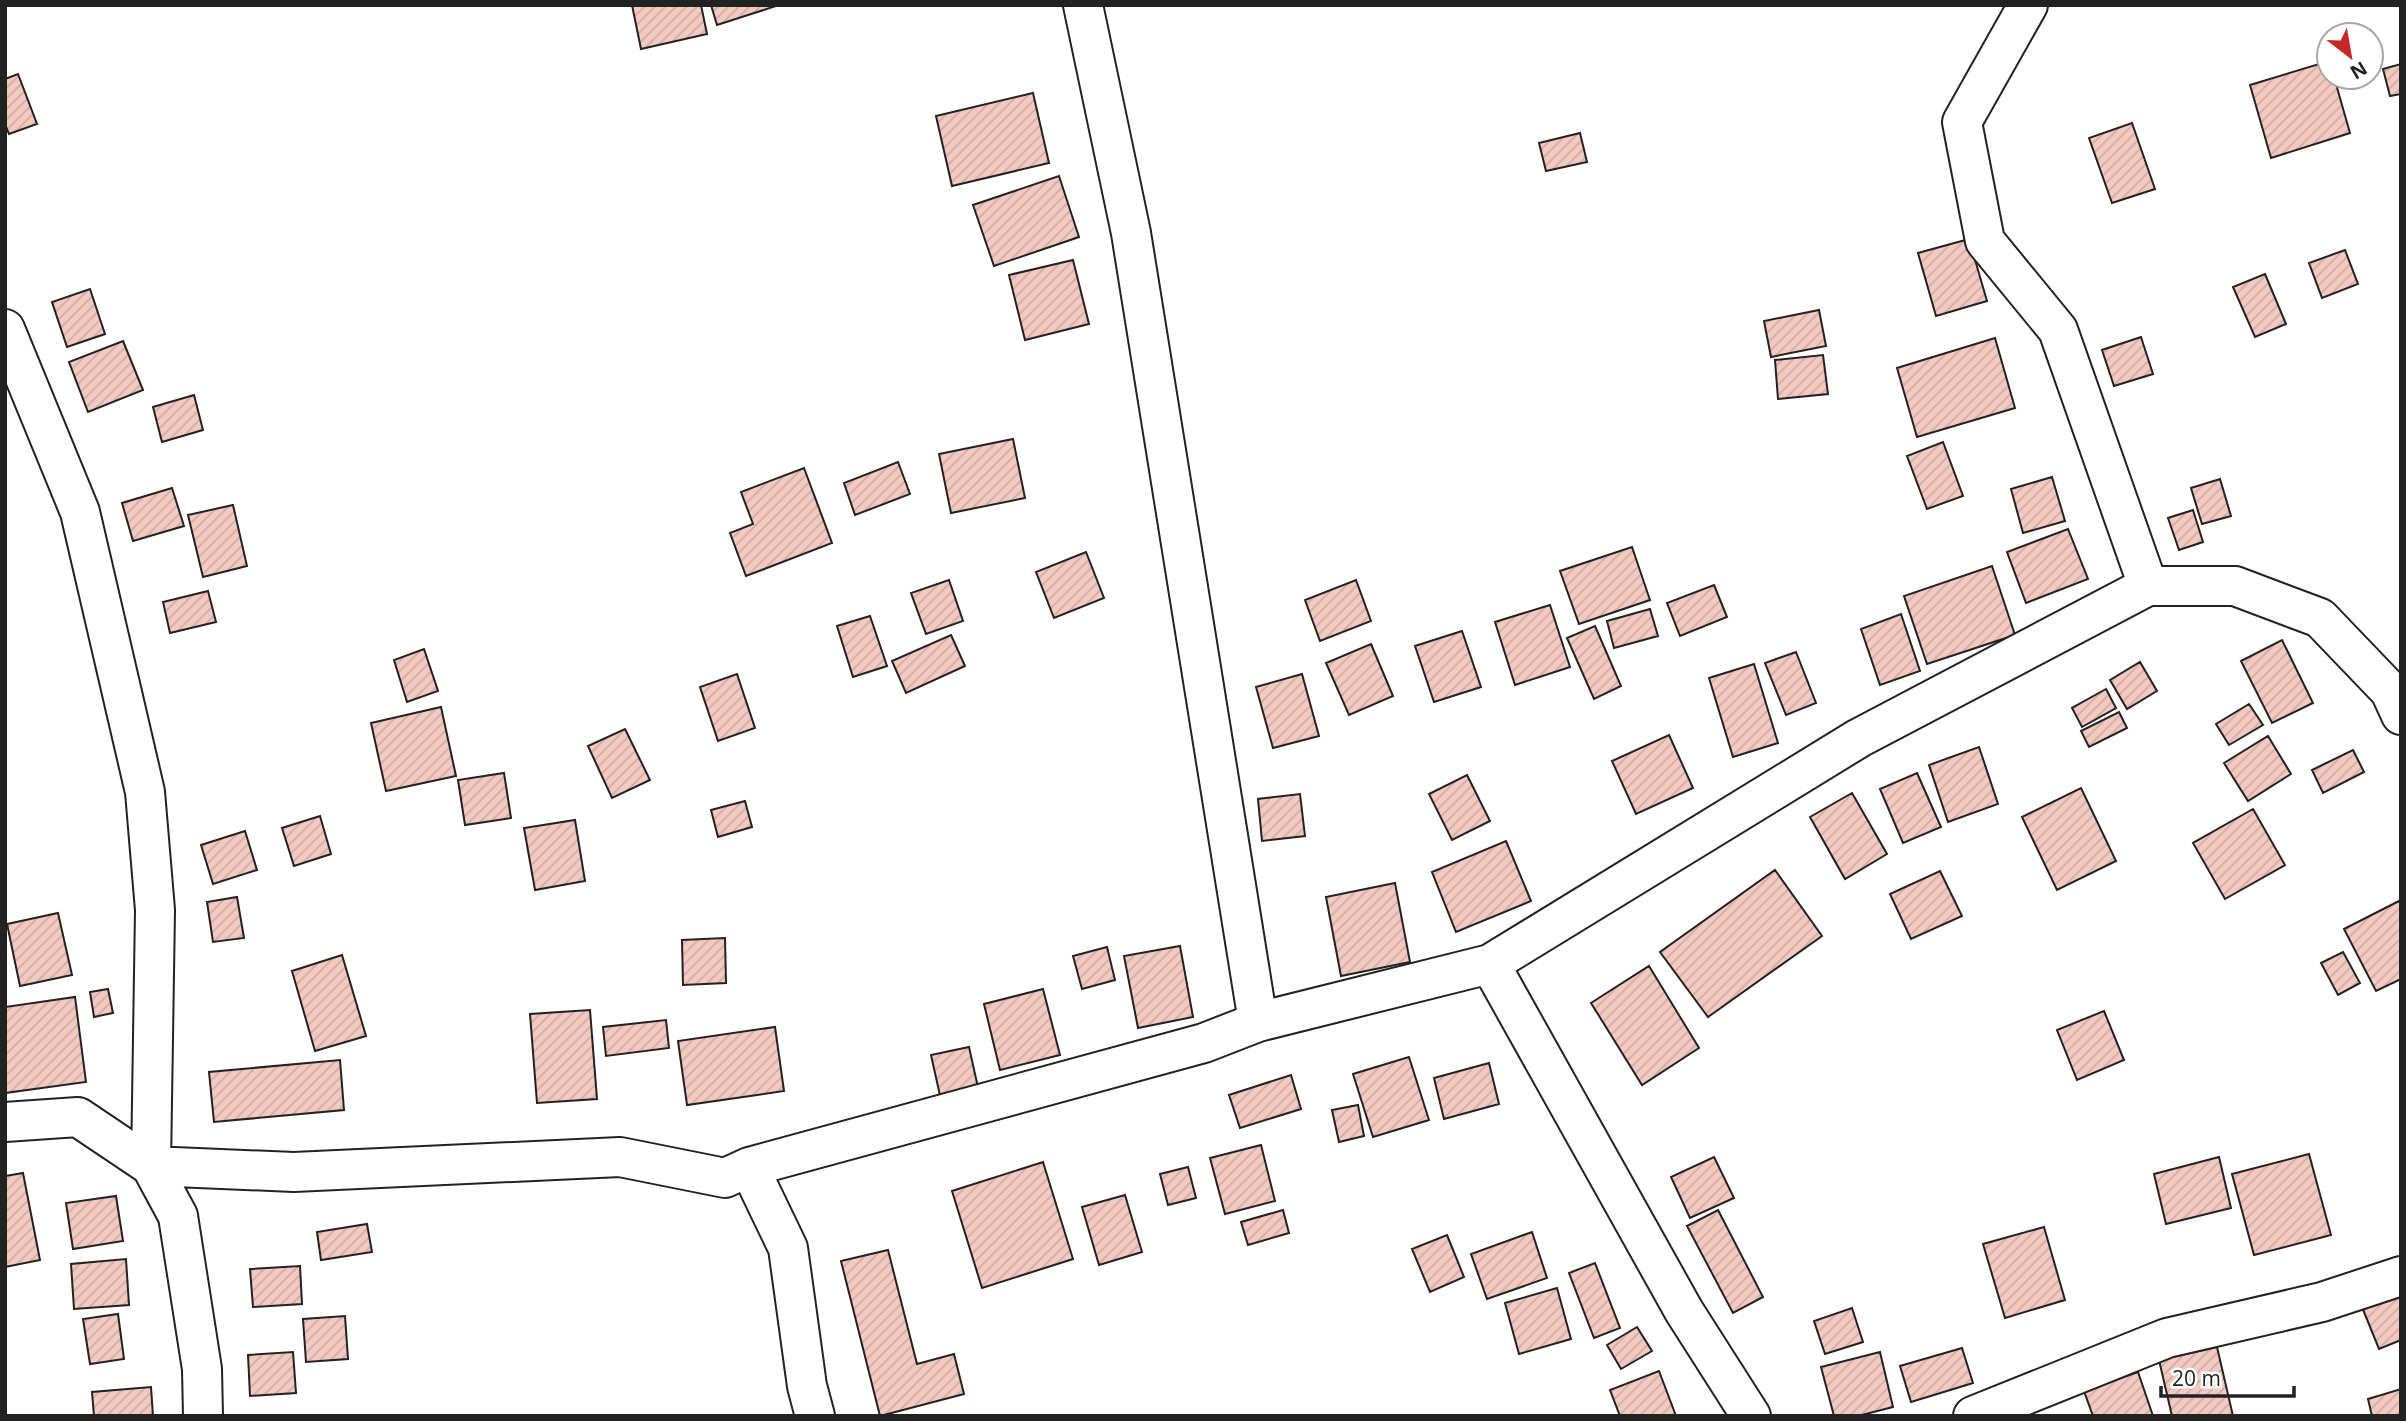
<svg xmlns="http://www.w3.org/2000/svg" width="2406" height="1421" font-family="'Open Sans',sans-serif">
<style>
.building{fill:url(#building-hatch);stroke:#222;stroke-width:2}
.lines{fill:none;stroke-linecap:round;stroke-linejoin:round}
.minor-casing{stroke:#222;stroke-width:42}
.minor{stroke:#fff;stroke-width:38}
</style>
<defs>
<pattern id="building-hatch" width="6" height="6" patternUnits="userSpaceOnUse" patternTransform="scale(1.75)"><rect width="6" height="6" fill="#f3c9c0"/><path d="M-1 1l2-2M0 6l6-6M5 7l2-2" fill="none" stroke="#d0aca5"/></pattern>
</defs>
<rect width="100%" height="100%" fill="#fff"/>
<!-- building -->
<path class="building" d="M632,5H701L707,34L641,49Z
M711,5H776V6L717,25Z
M2329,61V77H2334L2350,133L2271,158L2250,85Z
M2401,64V94L2390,96L2383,69Z
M18,74L37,124L9,134L5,124V79Z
M1033,93L1049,163L952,186L936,116Z
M2132,123L2155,189L2112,203L2089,138Z
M1580,133L1587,162L1546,171L1539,143Z
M1059,176L1079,237L994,266L973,205Z
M1969,239L1987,301L1936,316L1918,253Z
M2345,250L2358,284L2322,298L2309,263Z
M1073,260L1089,324L1025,340L1009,275Z
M2265,274L2286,324L2255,337L2233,287Z
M90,289L105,334L67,347L52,302Z
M1819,310L1826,346L1771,357L1764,321Z
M2141,337L2153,374L2114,386L2102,350Z
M1995,338L2015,408L1917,437L1897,368Z
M123,341L143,390L88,412L69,362Z
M1823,355L1828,394L1778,399L1775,360Z
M194,395L203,430L162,442L153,407Z
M1013,439L1025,498L951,513L939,454Z
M1943,442L1963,496L1927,509L1907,456Z
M898,462L910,494L855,515L844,483Z
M804,468L832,543L746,576L730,533L753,524L741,492Z
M2052,477L2065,521L2023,533L2011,489Z
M2220,479L2231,516L2202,524L2191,488Z
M172,488L184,526L133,541L122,503Z
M233,505L247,566L203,577L188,515Z
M2193,510L2203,542L2179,550L2168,518Z
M2068,529L2088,579L2026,603L2007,552Z
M1632,547L1650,600L1579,624L1560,571Z
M1086,552L1104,598L1054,618L1036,572Z
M1992,566L2015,635L1927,664L1904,596Z
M949,580L963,621L926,634L911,593Z
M1356,580L1371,621L1320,641L1305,600Z
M1714,585L1727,617L1680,636L1667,603Z
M208,591L216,622L170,633L163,602Z
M1550,605L1570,667L1515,685L1495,622Z
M1650,609L1658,636L1614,648L1607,621Z
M1901,614L1920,671L1880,685L1861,629Z
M870,616L887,666L853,677L837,626Z
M1595,626L1621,686L1594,699L1567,638Z
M1462,631L1481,687L1434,702L1415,646Z
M951,635L965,666L906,693L892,661Z
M2282,640L2313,703L2272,723L2241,661Z
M1371,644L1393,696L1349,715L1326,663Z
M424,649L438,691L407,702L394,660Z
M1796,652L1816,703L1786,715L1765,663Z
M2140,662L2157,691L2127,709L2110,680Z
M1754,664L1778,743L1733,757L1709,678Z
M737,674L755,728L718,741L700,687Z
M1302,674L1319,736L1273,748L1256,687Z
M2106,689L2116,708L2082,727L2072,708Z
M2249,704L2263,725L2229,745L2216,724Z
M441,707L456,776L386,791L371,723Z
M2119,712L2127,728L2089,747L2081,731Z
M625,729L650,780L612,798L588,746Z
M1669,735L1693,788L1636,814L1612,761Z
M2268,736L2291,774L2248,801L2224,763Z
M1979,747L1998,804L1948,822L1929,765Z
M2353,750L2364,772L2323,793L2312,770Z
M504,773L511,818L465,825L458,780Z
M1917,773L1941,827L1903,843L1880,789Z
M1467,775L1490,821L1452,840L1429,794Z
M2081,788L2116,861L2057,890L2022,817Z
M1852,793L1887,854L1845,879L1810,817Z
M1300,794L1305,836L1262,841L1258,799Z
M745,801L752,827L718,837L711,810Z
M2253,809L2285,865L2225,899L2193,843Z
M320,816L331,854L294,866L282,828Z
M575,820L585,881L535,890L524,828Z
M245,831L257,870L213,884L201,845Z
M1506,841L1531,901L1456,932L1432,872Z
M1775,870L1822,936L1708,1017L1660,952Z
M1940,871L1962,916L1911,939L1890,894Z
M1395,883L1410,962L1341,976L1326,897Z
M237,897L244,938L213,942L207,902Z
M2399,901L2401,906V979L2376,991L2344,929Z
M58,913L72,975L20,986L7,924Z
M725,938L726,983L683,985L682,940Z
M1180,946L1193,1017L1138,1028L1124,956Z
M1107,947L1115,980L1082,989L1073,956Z
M2343,952L2360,983L2338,995L2321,963Z
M342,955L366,1036L315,1051L292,971Z
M1649,966L1699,1048L1642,1085L1591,1003Z
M108,989L113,1013L94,1017L90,992Z
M1043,989L1060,1055L1000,1070L984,1004Z
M75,997L86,1082L5,1093V1007Z
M590,1010L597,1099L537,1103L530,1014Z
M2104,1011L2124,1060L2077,1080L2057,1030Z
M666,1020L669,1048L606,1056L603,1027Z
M775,1027L784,1091L687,1105L678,1041Z
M969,1047L979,1092L941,1100L931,1055Z
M1409,1057L1429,1120L1373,1137L1353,1074Z
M340,1060L344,1110L214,1122L209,1072Z
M1489,1063L1499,1104L1444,1119L1434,1078Z
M1291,1075L1301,1109L1240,1128L1229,1095Z
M1358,1105L1364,1136L1339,1142L1332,1110Z
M1261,1145L1275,1201L1225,1214L1210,1158Z
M2309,1154L2331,1235L2254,1255L2232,1174Z
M1714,1157L1734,1198L1690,1218L1671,1177Z
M2219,1157L2231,1208L2166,1224L2154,1174Z
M1043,1162L1073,1259L982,1288L952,1191Z
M1188,1167L1196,1198L1168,1205L1160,1174Z
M23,1173L40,1260L5,1267V1176Z
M1125,1195L1142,1252L1099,1265L1082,1207Z
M116,1196L123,1241L73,1249L66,1203Z
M1283,1210L1289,1233L1248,1245L1241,1222Z
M1718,1210L1763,1297L1733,1313L1687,1226Z
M367,1224L372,1252L321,1260L317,1232Z
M2044,1227L2065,1300L2005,1318L1983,1244Z
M1532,1232L1547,1278L1487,1299L1471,1254Z
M1447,1235L1464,1277L1430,1292L1412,1249Z
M888,1250L917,1364L954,1354L964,1394L880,1416L841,1261Z
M126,1259L129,1305L74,1309L71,1264Z
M1595,1263L1620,1328L1594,1338L1569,1273Z
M300,1266L302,1304L253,1307L250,1269Z
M1557,1288L1571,1339L1519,1354L1505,1303Z
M2401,1294V1340L2379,1349L2362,1307Z
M1852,1308L1863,1342L1825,1354L1814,1321Z
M118,1314L124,1359L90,1364L83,1319Z
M345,1316L348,1359L306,1362L303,1319Z
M1637,1327L1652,1351L1621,1369L1607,1345Z
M2217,1347L2233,1416H2172L2159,1360Z
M1962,1348L1973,1383L1911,1402L1900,1366Z
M293,1352L296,1393L250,1396L248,1355Z
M1880,1352L1893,1407L1858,1416H1834L1821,1367Z
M1659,1371L1676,1416H1620L1610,1390Z
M2138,1372L2153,1416H2093L2084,1391Z
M151,1387L153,1416H94L92,1392Z
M2401,1389V1416H2372L2368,1399Z"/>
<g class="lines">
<defs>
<path id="minor" d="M1083,5L1131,233L1258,1022
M2028,5L1962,122L1985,241L2058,330L2148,586H2235L2320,618L2390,691L2401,715
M5,329L80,512L145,792L155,910L151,1166L178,1216L202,1369L203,1416
M1490,964L1684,1311L1751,1416
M5,1122L78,1117L151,1166L294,1172L620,1157L725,1178L749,1167L788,1248L807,1386L815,1416
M749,1167L1204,1043L1258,1022L1490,964L1859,738L2148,586
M1973,1416L2167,1338L2322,1302L2401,1276"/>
</defs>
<!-- minor casing -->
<use href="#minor" class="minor-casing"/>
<!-- minor -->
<use href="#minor" class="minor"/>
</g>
<!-- border -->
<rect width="2406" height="1421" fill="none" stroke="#222222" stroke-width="14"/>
<!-- north arrow -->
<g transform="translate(2350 56) rotate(149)"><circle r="33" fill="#ffffff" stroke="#a7a7a7" stroke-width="2"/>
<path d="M0-5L12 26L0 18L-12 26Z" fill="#c62828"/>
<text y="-10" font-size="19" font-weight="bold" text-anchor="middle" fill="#222222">N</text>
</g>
<!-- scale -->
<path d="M2161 1386v10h133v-10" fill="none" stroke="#222222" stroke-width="3.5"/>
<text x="2172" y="1386" font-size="21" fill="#222222" stroke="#ffffff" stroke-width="5" paint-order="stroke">20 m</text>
</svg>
